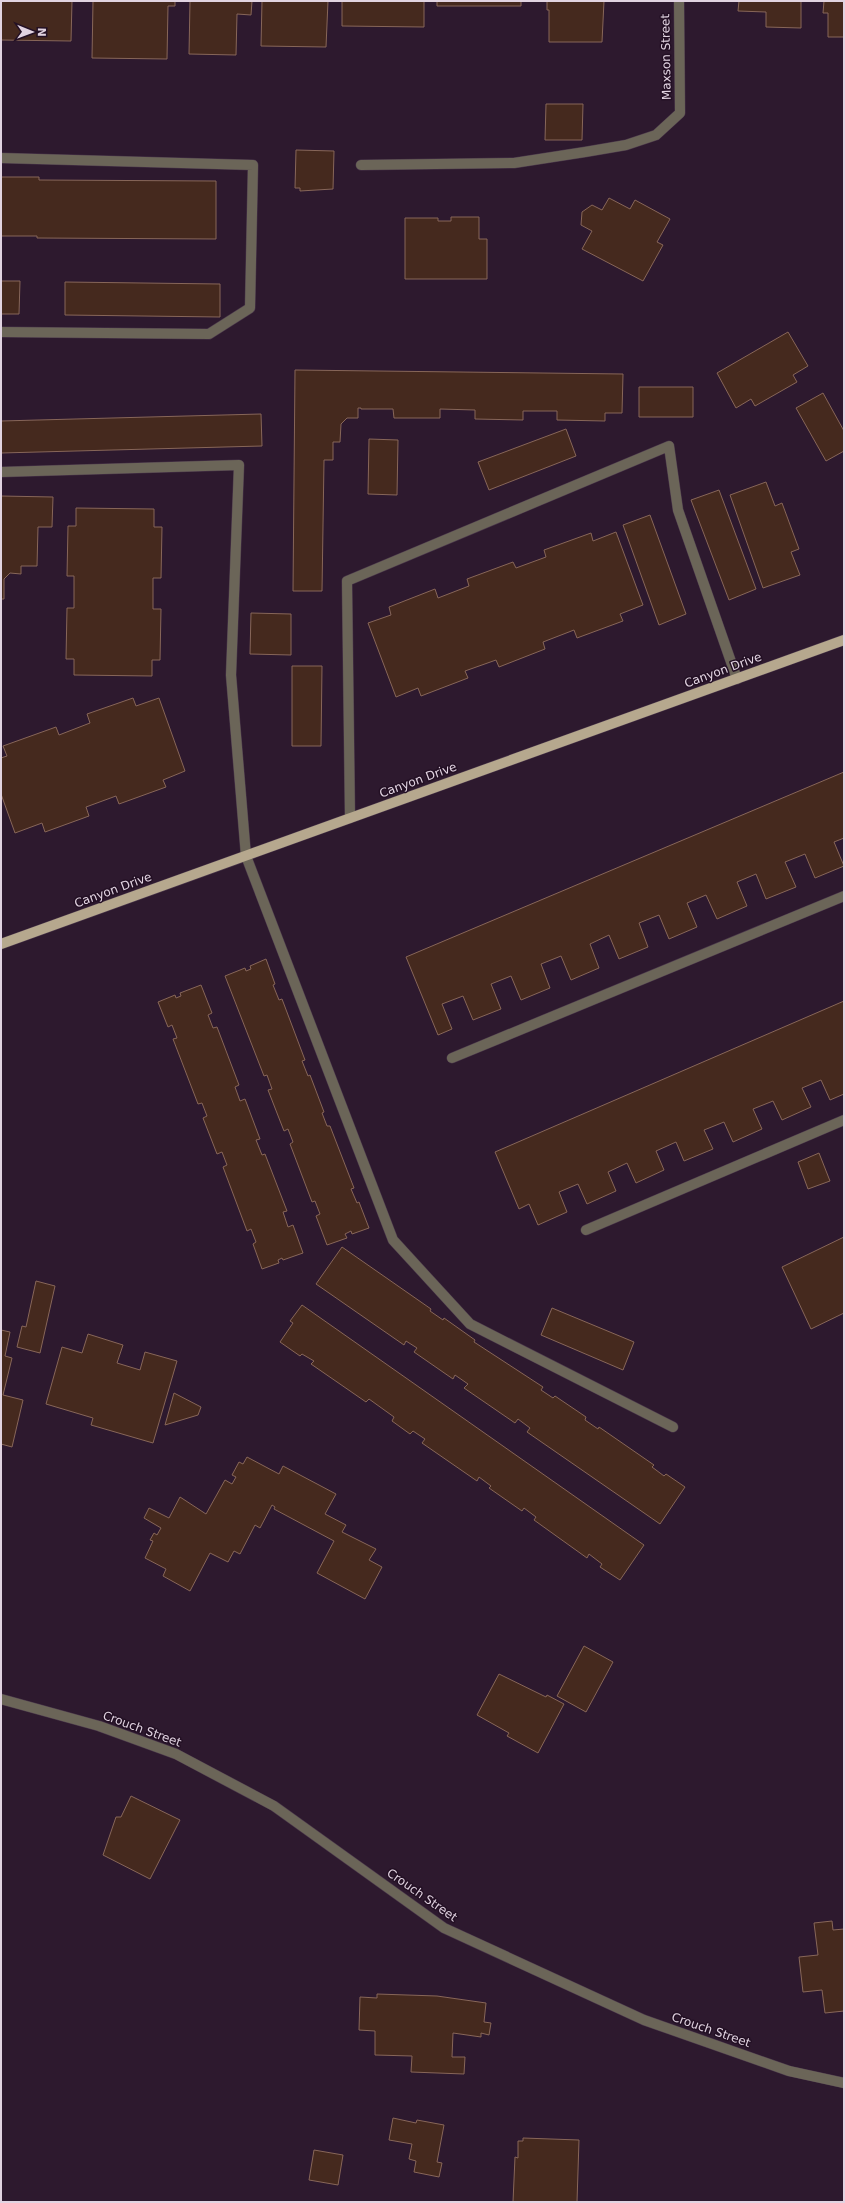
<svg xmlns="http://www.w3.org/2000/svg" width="845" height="2203" font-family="'DejaVu Sans',sans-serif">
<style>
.building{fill:#45291e;stroke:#876659}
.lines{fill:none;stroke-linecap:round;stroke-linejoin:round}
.minor-casing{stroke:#4a374b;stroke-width:11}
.major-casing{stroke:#4a374b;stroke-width:11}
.minor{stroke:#6b6558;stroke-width:10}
.major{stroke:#b6a88e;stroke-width:10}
.labels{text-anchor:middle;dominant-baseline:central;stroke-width:3;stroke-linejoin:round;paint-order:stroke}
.street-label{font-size:12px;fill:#e1d3e1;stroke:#231024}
</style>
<rect width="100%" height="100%" fill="#2d192e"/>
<!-- building -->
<path class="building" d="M1,1H72L71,41L1,40Z
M93,1H175V6H168L167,59L92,58Z
M190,1H252L251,15L237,14L236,55L189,54Z
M262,1H328L326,47L261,46Z
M342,1H424V27L342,26Z
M437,1H521V6H437Z
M547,1H604L602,42H549V10H547Z
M739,1H801V28L766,27V12L738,11Z
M824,1H844V37H828V13H823Z
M546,104H583L582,140H545Z
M296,150L334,151L333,189L300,191V188H295Z
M1,177H39V180L216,181V239L37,238V236H1Z
M609,198L630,209L635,200L670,219L657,242L663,245L643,281L582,249L592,231L581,225L582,212L592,205L602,210Z
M451,217H479V239H487V279H405V218H438V221H451Z
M1,281H20L19,314H1Z
M65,282L220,284V317L65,315Z
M788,332L808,366L793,375L797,382L755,406L751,399L736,408L717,373Z
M295,370L623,374L622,413H605V421L557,420V411H523V420L475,419V410L440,409V418H394L393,409H361V408H358V418H347L341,424L340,442H333V460H324L322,591H293Z
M639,387H693V417H639Z
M823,393L844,431V451L826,461L796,408Z
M261,414L262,446L1,453V421Z
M566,429L576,456L489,490L478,462Z
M369,439L398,440L397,495L368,494Z
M766,482L775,506L782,503L799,549L791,552L800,575L763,588L730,495Z
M719,490L756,589L729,600L691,500Z
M1,496L53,497L52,527H38L37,566H21V574L10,573L4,579V599H1Z
M76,508L154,509V527H162L161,578H153V609H161L160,660H152V676L74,675V659H66L67,608H74V576H67L68,526H76Z
M650,515L686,614L659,625L623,525Z
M616,532L643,605L620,614L623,621L577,638L574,630L543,642L545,649L499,667L496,660L465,671L468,678L421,696L418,688L396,697L368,623L391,615L389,607L435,589L438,598L469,586L467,579L513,562L516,568L546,557L544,550L591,533L593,541Z
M251,613L291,614V655L250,654Z
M292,666H322L321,746H292Z
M133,698L136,706L159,698L185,771L163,780L166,787L119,804L116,796L86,807L89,816L45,832L42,823L15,833L1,794V758L7,756L3,746L56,727L59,735L90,723L87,714Z
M844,772V838L834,842L844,866L815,878L805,854L785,862L796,887L766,899L756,874L737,882L747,906L717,919L706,895L687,903L697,927L669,939L659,915L639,923L648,947L619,959L609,935L590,944L599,968L571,980L561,956L541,964L550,988L521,1000L511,976L491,984L501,1009L473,1020L463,996L442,1004L452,1029L438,1035L406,957Z
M266,959L275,984L273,985L279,1000L282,999L305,1060L302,1061L308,1076L310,1075L324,1112L322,1113L327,1126H330L354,1188L351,1189L357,1203L359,1202L369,1228L352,1234L351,1231L345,1234L347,1238L327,1245L316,1216L320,1214L315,1201L312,1202L290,1144L293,1142L288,1129L284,1131L268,1090L272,1089L267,1075L264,1076L225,976L245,968L246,971L251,969L250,966Z
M201,985L212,1013L208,1015L213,1028L217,1027L239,1085L235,1087L240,1101L245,1099L260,1139L256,1140L262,1155L265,1154L287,1211L283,1212L288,1227L293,1225L303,1253L283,1260L282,1258L278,1260L279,1263L262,1269L253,1244L256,1242L251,1229L247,1231L223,1167L227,1165L222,1152L217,1154L203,1118L207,1116L202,1103L198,1104L173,1039L177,1038L172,1025L168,1027L158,1002L175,995L176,998L181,996L180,993Z
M844,1001V1094L830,1100L821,1080L802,1088L811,1107L782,1120L773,1101L753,1109L762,1129L733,1142L724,1122L704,1130L713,1149L684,1161L676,1142L656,1151L664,1170L636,1183L627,1163L608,1172L616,1191L587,1204L578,1184L559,1192L567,1212L538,1225L529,1204L519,1209L495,1152Z
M819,1153L830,1181L808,1189L798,1162Z
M844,1237V1313L811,1329L782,1267Z
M342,1247L431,1309L430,1311L443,1320L444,1318L475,1340L474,1342L543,1387L541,1390L553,1398L555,1396L586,1417L585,1420L598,1429L599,1427L654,1465L652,1467L664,1476L666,1474L685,1487L660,1524L527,1432L530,1428L518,1419L515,1423L464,1388L468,1384L455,1375L453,1379L414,1352L417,1348L406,1341L404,1345L316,1284Z
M36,1281L55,1286L40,1353L17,1347L22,1326L26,1327Z
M302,1305L644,1545L620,1580L600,1567L602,1564L589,1554L587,1558L534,1520L536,1517L524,1508L522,1511L489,1488L491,1486L479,1477L477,1481L422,1443L425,1439L413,1431L410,1434L392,1421L394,1417L369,1399L366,1402L311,1364L314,1361L302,1354L300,1356L280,1342L293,1323L290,1321Z
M552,1308L634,1342L623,1370L541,1335Z
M1,1330L10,1332L5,1356L12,1358L3,1395L23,1400L12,1447L1,1444Z
M88,1334L123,1345L117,1363L140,1370L145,1352L177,1361L153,1443L91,1425L93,1418L46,1404L62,1347L82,1353Z
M174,1393L201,1407L198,1415L165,1425Z
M247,1457L279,1474L283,1466L336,1494L325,1514L346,1525L342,1532L376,1549L369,1560L382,1567L365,1599L317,1573L334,1541L274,1509L275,1507L272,1505L260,1528L255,1525L240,1554L234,1551L228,1562L210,1553L190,1591L163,1576L166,1569L145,1558L153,1541L150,1540L154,1533L157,1535L161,1528L144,1518L149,1508L169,1518L180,1497L206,1514L225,1480L232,1484L236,1477L232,1475L239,1462L243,1464Z
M584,1646L613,1662L586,1712L557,1696Z
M499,1674L546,1697L547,1695L564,1704L538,1753L507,1736L509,1733L477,1715Z
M131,1796L180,1820L150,1879L103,1855L116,1817H121Z
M832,1921L833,1930L844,1929V2011L825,2013L822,1990L803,1992L799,1957L818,1955L814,1923Z
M377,1994L437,1996L486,2003L484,2022L491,2023L489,2035L481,2033V2037L453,2033L452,2057H465L464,2074L411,2072L412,2056L375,2055V2031L359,2030L360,1997L377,1998Z
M393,2118L416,2123L417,2120L444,2125L437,2162L442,2163L439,2177L414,2172L416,2161L409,2159L412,2144L389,2140Z
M523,2138L579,2140L577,2202H513L515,2157L518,2158V2141H523Z
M314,2150L343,2155L338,2185L309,2180Z"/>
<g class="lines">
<defs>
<path id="minor" d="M1,158L253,165L250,308L209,334L1,332
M361,165L514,163L585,152L626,145L656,135L680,113L679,1
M1,472L239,465L231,675L246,856L393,1240L470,1324L673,1427
M350,818L347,581L669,446L678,510L737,679
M452,1058L844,896
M586,1230L844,1120
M1,1699L99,1726L176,1754L274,1806L444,1928L644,2020L789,2071L844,2083"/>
<path id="major" d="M1,944L844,640"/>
</defs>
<!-- minor casing -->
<use href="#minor" class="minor-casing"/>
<!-- major casing -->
<use href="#major" class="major-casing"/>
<!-- minor -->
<use href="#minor" class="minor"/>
<!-- major -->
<use href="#major" class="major"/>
</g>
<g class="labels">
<!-- street labels -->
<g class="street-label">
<text transform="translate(666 57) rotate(-91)">Maxson Street</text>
<text transform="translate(723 670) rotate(-20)">Canyon Drive</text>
<text transform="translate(418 780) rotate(-20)">Canyon Drive</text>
<text transform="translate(113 890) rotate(-20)">Canyon Drive</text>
<text transform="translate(142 1729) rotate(20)">Crouch Street</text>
<text transform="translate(422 1895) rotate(35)">Crouch Street</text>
<text transform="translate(711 2030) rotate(19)">Crouch Street</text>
</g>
</g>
<!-- border -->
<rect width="845" height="2203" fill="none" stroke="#e1d3e1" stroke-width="4"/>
<!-- north arrow -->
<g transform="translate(32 32) rotate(91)" stroke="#231024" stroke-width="3" paint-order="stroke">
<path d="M0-3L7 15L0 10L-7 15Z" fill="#e1d3e1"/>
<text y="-6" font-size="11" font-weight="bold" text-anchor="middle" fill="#e1d3e1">N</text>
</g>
</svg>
